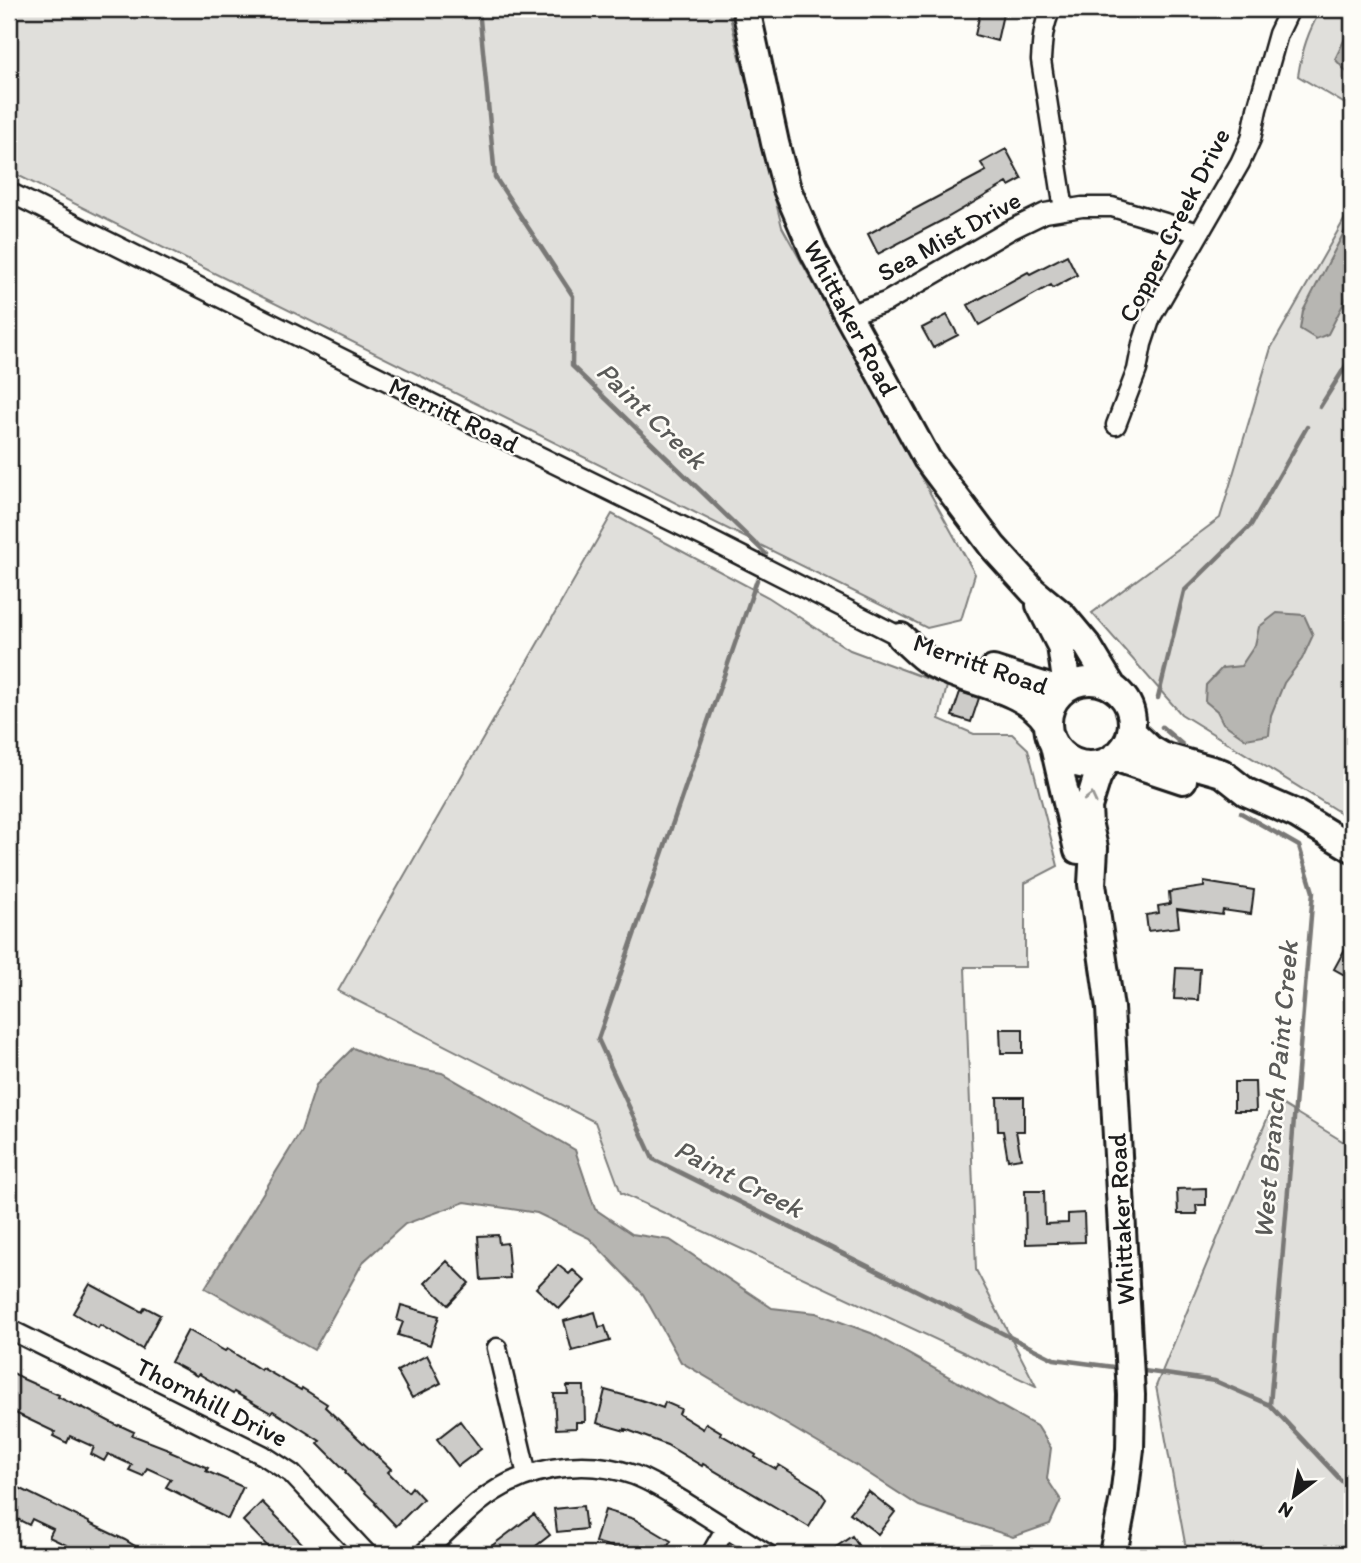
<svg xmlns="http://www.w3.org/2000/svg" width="1361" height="1563" font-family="Itim,sans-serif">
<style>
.green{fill:#e0dfdb;stroke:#7e7e7c;stroke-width:2}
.water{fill:#b7b6b2;stroke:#797876;stroke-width:2}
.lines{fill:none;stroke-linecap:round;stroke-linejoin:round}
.stream{stroke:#797876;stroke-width:4.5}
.building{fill:#cccbc8;stroke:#1c1c1c;stroke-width:2}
.street-casing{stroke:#1c1c1c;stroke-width:23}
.secondary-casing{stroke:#1c1c1c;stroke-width:32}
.street{stroke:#fdfcf7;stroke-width:18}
.secondary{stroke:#fdfcf7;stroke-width:26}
.oneway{stroke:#989794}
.labels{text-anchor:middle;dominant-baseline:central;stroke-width:5;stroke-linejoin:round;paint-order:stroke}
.street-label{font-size:26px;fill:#1c1c1c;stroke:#fdfcf7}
.water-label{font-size:28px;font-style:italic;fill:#5a5a58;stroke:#fdfcf7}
</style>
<rect width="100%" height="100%" fill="#fdfcf7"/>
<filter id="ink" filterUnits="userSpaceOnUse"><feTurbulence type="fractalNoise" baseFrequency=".0143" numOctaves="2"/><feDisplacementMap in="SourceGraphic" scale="14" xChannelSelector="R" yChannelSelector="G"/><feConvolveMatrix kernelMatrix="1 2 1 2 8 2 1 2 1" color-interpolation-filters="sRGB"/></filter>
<g filter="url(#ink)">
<!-- green -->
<path class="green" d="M9,9H728L782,227L975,574L961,620L927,628L9,171Z
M1321,9H1352V108L1298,76C1302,50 1308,32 1321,9Z
M1352,206V820L1181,714L1092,613L1220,518L1271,348Z
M612,514L768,597L850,650L947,686L939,719L974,734H1012L1028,749L1058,866L1025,883V967H965L976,1270L1036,1386L621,1193L595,1122L338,991Z
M1275,1100L1352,1147V1554H1187L1156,1386Z"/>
<!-- water -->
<path class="water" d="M1352,27V78L1335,59L1350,28Z
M1352,217V287L1328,334L1316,339L1300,329L1303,311Z
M1277,613L1304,615L1313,635L1302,659L1284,683L1271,715L1269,735L1246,739L1223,723L1217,711L1205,701L1206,685L1222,668L1241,666L1255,645L1259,627Z
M353,1048L388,1063L442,1073L575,1150L595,1209L632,1234L670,1240L772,1308L816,1313L871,1333L1038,1427L1051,1448L1047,1479L1061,1500L1050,1524L1013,1537L919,1506L857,1466L681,1362L643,1294L589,1238L537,1213L465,1202L405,1224L363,1262L314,1350L205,1288L301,1131L316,1085Z"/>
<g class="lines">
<!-- stream -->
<path class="stream" d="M479,9L495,177L573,296L572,366L766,554
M1320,407L1352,356
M757,580L598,1039L653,1159L1054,1359L1121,1368
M1158,698L1184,591L1251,525L1307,427
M1162,727L1183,745
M1241,813L1299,846L1313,892L1270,1405
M1137,1370L1215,1381L1270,1405L1352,1492"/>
</g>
<!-- building -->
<path class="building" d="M981,9L1003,14L997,41L975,35Z
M1006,149L1022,179L1009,186L1007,183L945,219L878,254L868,234L986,171L981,163Z
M1067,255L1077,275L1053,288L1051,285L979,325L968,305L1028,272L1030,274Z
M947,315L958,335L933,348L922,328Z
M960,692L979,698L971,722L952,716Z
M1204,882L1254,890L1251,914L1223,910L1222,915L1177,909L1179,927L1148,931L1146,915L1159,913L1158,906L1170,904L1169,892L1204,887Z
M1352,936V979L1334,969Z
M1176,968L1200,969L1198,1000L1174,999Z
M1000,1029H1023V1053H1001Z
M1234,1082H1255L1256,1111H1234Z
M997,1097H1024V1131H1016L1021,1158L1008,1160L1003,1131H998Z
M1206,1188V1205H1196L1197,1214H1178L1177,1189Z
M1025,1191H1044L1045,1224L1068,1223V1214L1084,1213L1085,1242L1026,1244Z
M498,1235L499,1244L507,1243L510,1278L481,1280L478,1236Z
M447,1261L469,1283L448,1305L425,1283Z
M558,1265L569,1274L573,1270L585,1281L559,1309L536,1288Z
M90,1284L142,1312L145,1307L160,1315L142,1349L100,1325L98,1328L73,1313Z
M401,1305L439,1316L430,1345L398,1335L403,1322L397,1320Z
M595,1312L599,1327L605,1326L610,1341L572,1351L564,1321Z
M188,1330L225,1351L227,1349L261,1370L262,1368L301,1390L302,1388L327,1404L325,1407L391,1469L388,1472L408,1492L412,1487L423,1499L396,1526L375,1504L376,1503L345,1473L346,1471L318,1443L320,1441L273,1411L271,1413L234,1392L233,1394L199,1374L197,1376L171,1362Z
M427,1355L441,1383L412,1398L397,1371Z
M9,1371L23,1378V1379L59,1395L58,1397L81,1408L82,1407L118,1426L119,1425L134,1432L132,1435L171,1450L170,1452L208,1468L206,1471L243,1487L228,1519L166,1487L171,1479L147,1468L143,1476L129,1470L132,1465L108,1454L104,1461L91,1454L94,1447L70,1436L67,1443L53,1436L55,1432L9,1410Z
M567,1386H584L585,1422H576V1428L556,1429L554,1394H568Z
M605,1390L641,1400L663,1408L665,1402L681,1409L679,1414L703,1429L706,1423L721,1432L720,1434L756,1455L755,1457L776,1469L779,1465L818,1489L826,1499L809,1527L703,1464L702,1466L667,1445L625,1429V1431L597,1423Z
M460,1421L481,1449L458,1466L437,1439Z
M9,1483L89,1522V1523L125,1540L148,1554H85L49,1537L53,1529L32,1519L29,1525L9,1515Z
M868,1491L895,1512L878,1534L850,1513Z
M262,1502L282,1522L312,1554H275L243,1521Z
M583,1506L586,1529L557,1532L554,1509Z
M605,1510L634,1519L671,1541L663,1554H627L629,1552L595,1542Z
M534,1514L550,1535L536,1546L542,1554H481Z
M852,1536L864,1554H826Z"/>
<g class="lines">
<defs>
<path id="street" d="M1051,9C1043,25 1042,43 1041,60L1064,210
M9,192L431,403L704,537L901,637
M848,315L886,302L1010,230L1045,213L1082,207H1112L1199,233
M1116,425L1137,370L1142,344L1151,317L1240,163L1251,139L1257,109L1278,34L1290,9
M9,1329L263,1455L292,1474L367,1554
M497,1348L527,1475
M423,1554C441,1537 459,1519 478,1503C521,1468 581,1456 634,1475C653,1482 669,1493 686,1503C713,1520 740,1537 767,1554
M711,1554L726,1528"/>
<path id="secondary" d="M746,9L775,143L787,189L814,252L848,315L927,459L993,547L1033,591L1062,615L1087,645L1113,688
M1040,605L1061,646L1067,687
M901,637C910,645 920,656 930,662C966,684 1024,686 1047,722
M993,670L1062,692
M1048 723a42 42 0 1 1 84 0a42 42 0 1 1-84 0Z
M1131,731L1150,749L1162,756L1222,773L1246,792L1296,814L1352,848
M1054,746L1078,850
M1114,757L1183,780
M1105,763L1097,778L1088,807L1089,826L1094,848L1092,884L1110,1008L1131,1395L1130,1449L1124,1497L1113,1554"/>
</defs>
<!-- street casing -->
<use href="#street" class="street-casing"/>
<!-- secondary casing -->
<use href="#secondary" class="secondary-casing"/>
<!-- street -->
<use href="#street" class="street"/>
<!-- secondary -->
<use href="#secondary" class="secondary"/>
</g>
<!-- one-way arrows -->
<defs><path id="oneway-chevron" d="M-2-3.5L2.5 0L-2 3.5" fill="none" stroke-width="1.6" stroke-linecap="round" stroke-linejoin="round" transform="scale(1.75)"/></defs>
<use class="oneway" href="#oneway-chevron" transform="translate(1091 798) rotate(-77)"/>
</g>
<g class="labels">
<!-- street labels -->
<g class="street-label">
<text transform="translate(1174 225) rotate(-63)">Copper Creek Drive</text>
<text transform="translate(949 236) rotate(-29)">Sea Mist Drive</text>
<text transform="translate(851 318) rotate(62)">Whittaker Road</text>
<text transform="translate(454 415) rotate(26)">Merritt Road</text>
<text transform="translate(981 664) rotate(19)">Merritt Road</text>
<text transform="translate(1121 1219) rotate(-93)">Whittaker Road</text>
<text transform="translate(212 1402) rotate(27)">Thornhill Drive</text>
</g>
<!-- water labels -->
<g class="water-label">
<text transform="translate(652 415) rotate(44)">Paint Creek</text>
<text transform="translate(1275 1090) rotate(-85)">West Branch Paint Creek</text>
<text transform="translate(739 1178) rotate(27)">Paint Creek</text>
</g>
</g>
<!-- margin -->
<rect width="1361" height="1563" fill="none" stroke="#fdfcf7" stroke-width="35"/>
<rect x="18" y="18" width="1326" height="1528" fill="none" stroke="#1c1c1c" stroke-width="2.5" filter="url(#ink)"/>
<!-- north arrow -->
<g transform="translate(1294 1496) rotate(212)" stroke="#fdfcf7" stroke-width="5" paint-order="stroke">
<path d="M0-5L12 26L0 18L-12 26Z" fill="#1c1c1c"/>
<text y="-10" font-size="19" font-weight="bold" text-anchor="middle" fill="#1c1c1c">N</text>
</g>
</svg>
